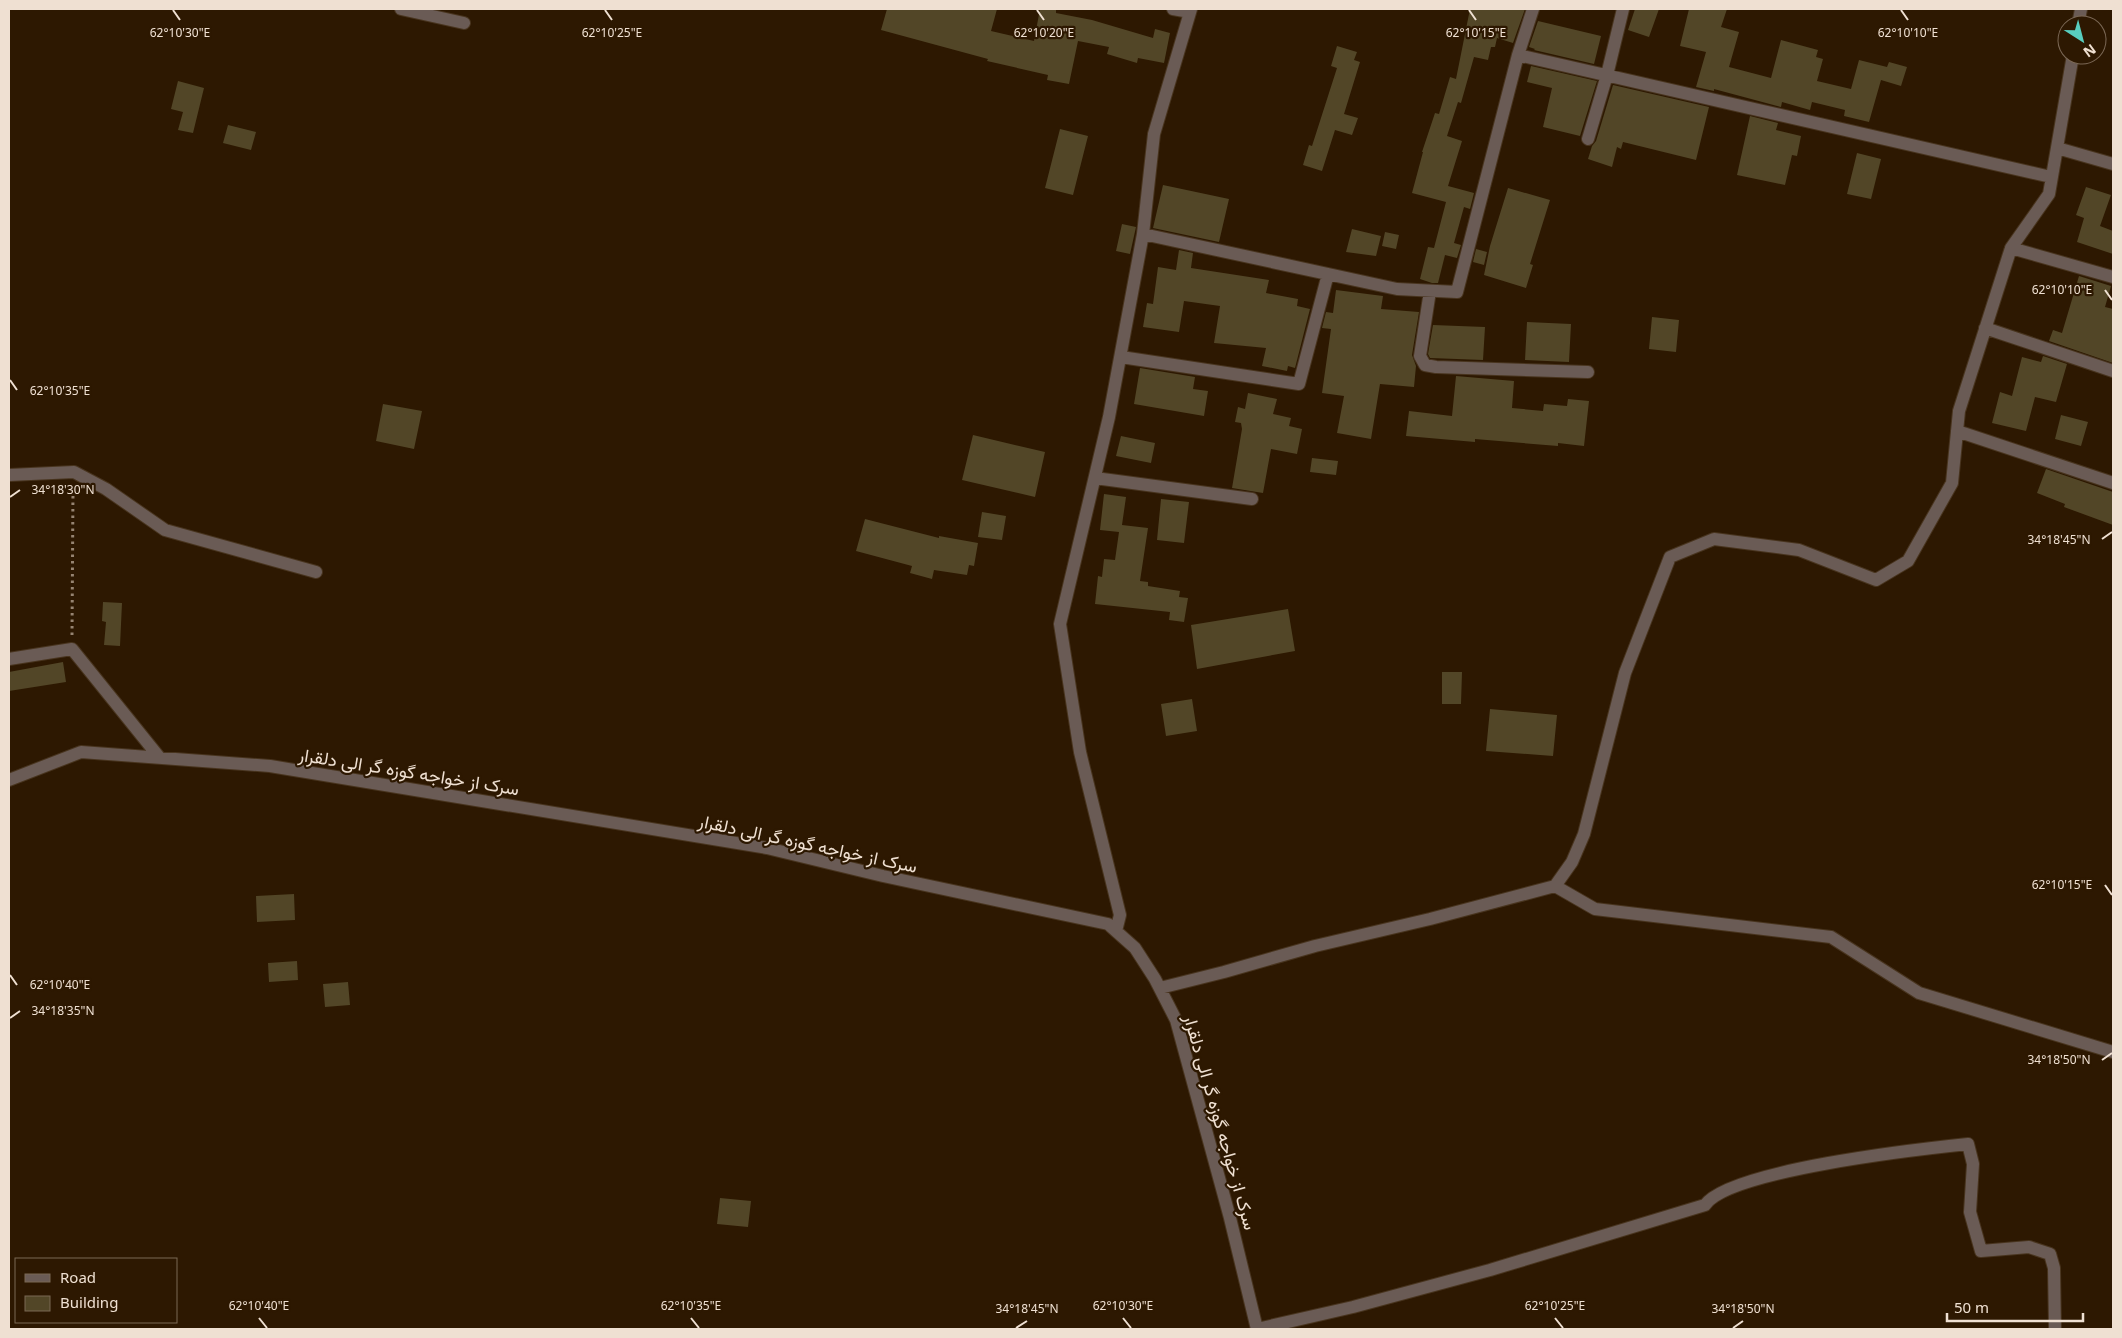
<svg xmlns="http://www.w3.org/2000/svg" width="2122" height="1338" font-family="'Noto Sans',Vazirmatn,sans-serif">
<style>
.building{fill:#524627}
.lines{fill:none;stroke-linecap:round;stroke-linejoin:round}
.minor-casing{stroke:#48341e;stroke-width:14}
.path{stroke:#968472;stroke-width:3;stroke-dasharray:2.5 4;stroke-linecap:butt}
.minor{stroke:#6a5b55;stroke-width:12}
.ticks{fill:none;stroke:#efe0d2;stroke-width:2}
.labels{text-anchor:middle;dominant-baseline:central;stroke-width:4.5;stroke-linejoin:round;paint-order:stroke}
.street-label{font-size:18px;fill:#efe0d2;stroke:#2d1801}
.ticks-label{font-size:12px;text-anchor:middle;fill:#efe0d2;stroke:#2d1801;stroke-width:4.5;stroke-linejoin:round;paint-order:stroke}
</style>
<rect width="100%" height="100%" fill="#2d1801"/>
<!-- building -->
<path class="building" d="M887,9H997L991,31L1034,41L1040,9H1056V13L1092,20L1153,38L1155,29L1170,33L1164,63L1138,58L1137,63L1107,54L1109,47L1078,41L1069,84L1047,80L1048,75L987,61L988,59L881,30Z
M1470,9H1525L1513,43L1497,38L1495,47H1491L1488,60L1474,57L1461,103L1458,102L1447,136L1462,141L1448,186L1474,193L1470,209L1464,207L1454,243L1461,245L1457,258L1445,255L1438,283H1432L1420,279L1428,247L1434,248L1446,202L1412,193L1423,152H1422L1435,113L1439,114L1450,77L1456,79Z
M1635,9H1659L1649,37L1628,30Z
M1689,9H1727L1721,27L1739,32L1729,67L1771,78L1781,40L1818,50L1816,57L1823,59L1817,81L1851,89L1859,60L1887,67L1889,62L1907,67L1901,86L1881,80L1869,122L1844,116L1845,110L1812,102L1810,110L1782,102L1781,107L1714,89V91L1696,87L1706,52L1680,46Z
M1538,21L1601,36L1594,64L1534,50L1535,49L1529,47Z
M1337,46L1357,52L1354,60L1360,62L1344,114L1358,118L1352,135L1335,130L1322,171L1303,165L1309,145L1312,146L1337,68L1331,66Z
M1531,66L1597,81L1580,136L1543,127L1552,88L1527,82Z
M178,81L204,88L193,133L178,130L183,112L171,109Z
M1613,85L1709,107L1696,160L1623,142L1621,149L1617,147L1612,167L1588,159L1592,146L1596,141Z
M1750,116L1778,123L1776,130L1801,136L1797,156L1792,155L1785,185L1737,175Z
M228,125L256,132L251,150L223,143Z
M1060,129L1088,136L1073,195L1045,188Z
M1857,153L1881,159L1871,199L1847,194Z
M1163,185L1229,199L1219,242L1153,228Z
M2086,187L2111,195L2100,226L2113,231V254L2077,242L2084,218L2076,215Z
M1508,188L1550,200L1530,264L1533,265L1526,288L1484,275L1490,246Z
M1122,224L1136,227L1130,254L1116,251Z
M1352,229L1381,236L1376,256L1346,252Z
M1385,232L1399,235L1396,249L1382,246Z
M1476,249L1487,252L1484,265L1473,262Z
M1179,250L1193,253L1191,268L1269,280L1266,293L1298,299L1297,306L1310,309L1295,368L1288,366L1287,371L1262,366L1266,348L1214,343L1220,306L1184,301L1179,332L1143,327L1147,303L1153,304L1158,267L1176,270Z
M2079,276L2111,286L2105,307L2113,309V363L2049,341L2053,330L2062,333Z
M1336,290L1383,296L1381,309L1419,312L1412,355L1416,366L1414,387L1380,384L1371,439L1337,433L1344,396L1322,393L1331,329L1322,328L1326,312L1333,313Z
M1652,317L1679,320L1676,352L1649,349Z
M1527,322L1571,324L1569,362L1525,360Z
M1433,325L1485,327L1483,360L1430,358L1428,354Z
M2043,356L2067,364L2056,402L2035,397L2026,431L1992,423L2000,392L2012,396L2022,357L2041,362Z
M1140,368L1195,377L1193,389L1208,391L1204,416L1134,404Z
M1456,376L1514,381L1512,408L1543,411L1544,404L1567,406L1568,399L1589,401L1584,446L1558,443V446L1475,439V442L1406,436L1409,411L1452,416Z
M1248,393L1277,399L1273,414L1291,418L1289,426L1302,429L1297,454L1271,449L1263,493L1232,488L1242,429L1241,423L1235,422L1238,407L1245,409Z
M383,404L422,411L414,449L376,441Z
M2061,415L2088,422L2081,446L2055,439Z
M973,435L1045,452L1035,497L962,480Z
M1121,436L1155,443L1151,463L1116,456Z
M1312,458L1338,461L1336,475L1310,472Z
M2046,469L2113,492V525L2064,507L2065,504L2037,493Z
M1104,494L1126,497L1122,525L1148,528L1140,581L1148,582V586L1180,591L1179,597L1188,598L1184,622L1169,620L1170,612L1095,604L1098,576L1102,577L1104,559L1115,560L1119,532L1100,530Z
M1161,499L1189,502L1184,543L1157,540Z
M982,512L1006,516L1002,540L978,537Z
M865,519L939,538V536L978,543L974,566L969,565L967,575L934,570L932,579L910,573L912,566L856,551Z
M103,602L122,603L120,646L104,645L106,622L102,621Z
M1288,609L1295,651L1197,669L1191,625Z
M63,662L66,682L9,691V672Z
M1442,672H1462L1461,704H1442Z
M1192,699L1197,731L1166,736L1161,704Z
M1490,709L1557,715L1553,756L1486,751Z
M294,894L295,920L257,922L256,896Z
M297,961L298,980L269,982L268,963Z
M348,982L350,1005L325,1007L323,984Z
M720,1198L751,1201L748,1227L717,1224Z"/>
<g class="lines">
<defs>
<path id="minor" d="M401,9L464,23
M1173,9L1190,12
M2078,25L2081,9
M1518,55L2051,177
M1588,139L1607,75L1623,9
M2057,148L2113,164
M1143,234L1154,134L1191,9
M2011,248L2113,277
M1430,291L1420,356L1425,365L1436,367L1588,372
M1985,328L2113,371
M1121,357L1299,384L1328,274
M1957,431L2113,483
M9,475L74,472L106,489L165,530L316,572
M1095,478L1252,499
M9,659L72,649L159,757
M9,780L81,752L270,766L767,848L883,876L1108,924L1135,948L1155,979L1176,1020L1230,1218L1257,1329
M1555,886L1572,862L1584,834L1625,673L1670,557L1714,539L1799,550L1876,580L1908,561L1952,483L1959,411L2011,248L2049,194L2073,55
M1116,931L1120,915L1080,752L1060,624L1109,417L1143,234L1397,289L1457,292L1518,55L1533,9
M1160,988L1224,972L1315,946L1430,919L1555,886L1595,909L1831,937L1919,993L2113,1052
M1257,1329L1353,1307L1490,1270L1705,1205C1729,1170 1920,1149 1968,1144L1973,1164L1970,1212L1981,1251L2029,1247L2050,1254L2054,1268L2055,1329"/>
</defs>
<!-- minor casing -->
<use href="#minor" class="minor-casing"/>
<!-- path -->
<path class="path" d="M72,635L73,489"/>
<!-- minor -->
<use href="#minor" class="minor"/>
</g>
<!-- ticks -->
<path class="ticks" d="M173,10L180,20M605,10L612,20M1037,10L1044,20M1469,10L1476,20M1901,10L1908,20M2105,290L2112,300M10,380L17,390M10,497L20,490M2102,539L2112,532M2105,885L2112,895M10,975L17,985M10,1018L20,1011M2102,1060L2112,1053M259,1318L267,1328M691,1318L699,1328M1123,1318L1131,1328M1555,1318L1563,1328M1016,1328L1027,1321M1733,1328L1743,1321"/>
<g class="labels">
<!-- street labels -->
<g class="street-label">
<text transform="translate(409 771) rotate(9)">سرک از خواجه گوزه گر الی دلقرار</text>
<text transform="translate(808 843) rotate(12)">سرک از خواجه گوزه گر الی دلقرار</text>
<text transform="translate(1221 1122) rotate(74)">سرک از خواجه گوزه گر الی دلقرار</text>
</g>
</g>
<g class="ticks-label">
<text x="180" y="37">62°10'30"E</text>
<text x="612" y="37">62°10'25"E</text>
<text x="1044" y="37">62°10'20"E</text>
<text x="1476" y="37">62°10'15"E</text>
<text x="1908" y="37">62°10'10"E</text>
<text x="2062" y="294">62°10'10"E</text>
<text x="60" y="395">62°10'35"E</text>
<text x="63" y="494">34°18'30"N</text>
<text x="2059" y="544">34°18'45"N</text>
<text x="2062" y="889">62°10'15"E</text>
<text x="60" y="989">62°10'40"E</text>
<text x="63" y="1015">34°18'35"N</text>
<text x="2059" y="1064">34°18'50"N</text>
<text x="259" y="1310">62°10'40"E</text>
<text x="691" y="1310">62°10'35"E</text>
<text x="1123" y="1310">62°10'30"E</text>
<text x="1555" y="1310">62°10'25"E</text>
<text x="1027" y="1313">34°18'45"N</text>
<text x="1743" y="1313">34°18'50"N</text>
</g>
<!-- border -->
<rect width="2122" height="1338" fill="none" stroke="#efe0d2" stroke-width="20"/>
<!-- legend -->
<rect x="15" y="1258" width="162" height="65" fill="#2d1801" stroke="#7b6855"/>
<rect x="25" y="1274" width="25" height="8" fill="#6a5b55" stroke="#7b6855"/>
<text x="60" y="1283" font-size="15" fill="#efe0d2">Road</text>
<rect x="25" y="1296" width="25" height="15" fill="#524627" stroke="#7b6855"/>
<text x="60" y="1308" font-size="15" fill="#efe0d2">Building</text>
<!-- north arrow -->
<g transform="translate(2082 40) rotate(144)"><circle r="24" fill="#2d1801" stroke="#7b6855"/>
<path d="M0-4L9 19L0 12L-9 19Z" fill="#58cebf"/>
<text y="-8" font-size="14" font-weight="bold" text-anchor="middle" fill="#efe0d2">N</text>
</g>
<!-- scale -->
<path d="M1947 1313v8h136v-8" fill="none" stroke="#efe0d2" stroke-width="2.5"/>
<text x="1954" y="1313" font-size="15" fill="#efe0d2" stroke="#2d1801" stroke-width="4" paint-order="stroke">50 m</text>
</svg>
